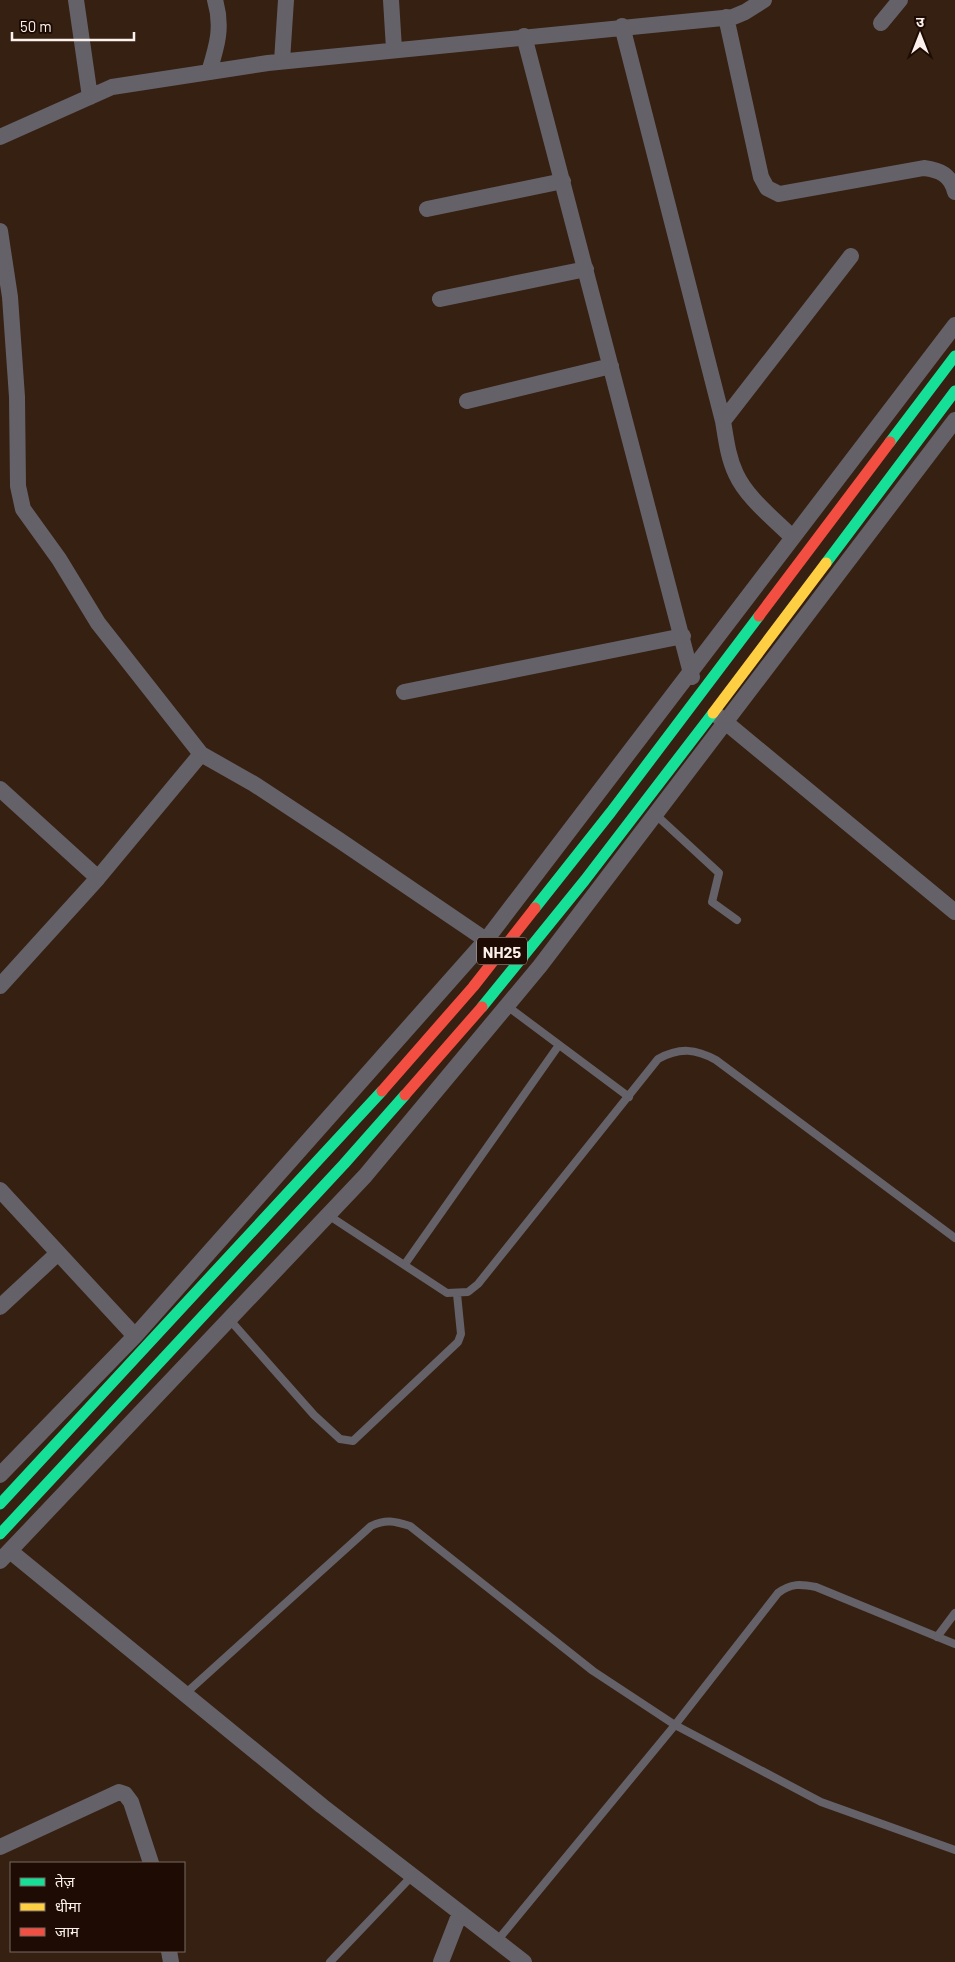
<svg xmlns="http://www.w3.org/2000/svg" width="955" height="1962" font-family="Barlow,'Noto Sans Devanagari',sans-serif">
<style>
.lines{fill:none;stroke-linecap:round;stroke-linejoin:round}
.lane{stroke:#656169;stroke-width:8}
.street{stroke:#656169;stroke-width:16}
.fast{stroke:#16e098;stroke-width:11}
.slow{stroke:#ffcf43;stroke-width:11}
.jam{stroke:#f24e42;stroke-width:11}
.labels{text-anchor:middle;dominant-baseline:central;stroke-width:4;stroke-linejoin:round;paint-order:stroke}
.shield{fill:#1e0c04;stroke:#b9aca6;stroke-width:1}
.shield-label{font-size:16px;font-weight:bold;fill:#fcf1ec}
</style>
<rect width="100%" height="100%" fill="#352012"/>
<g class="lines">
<!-- lane -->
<path class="lane" d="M656,815L719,873L712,902L737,920
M507,1006L629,1097
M328,1215L447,1293L468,1292L478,1284L658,1059C680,1047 696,1049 716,1060L955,1238
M405,1264L559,1045
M229,1319L314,1415L340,1439L353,1441L458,1342L461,1334L457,1294
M937,1637L955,1613
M185,1694L371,1526C386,1519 394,1521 410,1526L593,1671L675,1725L821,1802L955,1850
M497,1941L675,1725L778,1593C791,1583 801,1584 816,1587L955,1644
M330,1962L412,1876"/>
<!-- street -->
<path class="street" d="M76,0L90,97
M391,0L394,49
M726,17L761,177L767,188L779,194L924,168C940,170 951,175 955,192
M881,23L900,0
M622,26L723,421C726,439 728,457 736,474C747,498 773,518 792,537
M524,36L692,677
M282,61L286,0
M209,72C217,46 223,27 215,0
M0,137L112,87L268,63L733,17L745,12L764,0
M427,209L563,181
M0,231L10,297L17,397L18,486L23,509L59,559L98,623L201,754L254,784L339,840L486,940
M440,299L586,269
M467,401L611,366
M723,421L851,256
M404,692L683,636
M718,716L955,912
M0,789L98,878
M0,986L98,878L201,754
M0,1190L135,1336
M0,1307L58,1253
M0,1475L135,1336L486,940L955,325
M10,1551L322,1806L524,1962
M0,1561L365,1176L540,966L955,420
M0,1847L119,1792L125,1794L131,1802L151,1863
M169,1951L171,1962
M441,1962L460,1913"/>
<!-- fast -->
<path class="fast" d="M890,442L955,356
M826,563L955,391
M535,908L611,812L759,616
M482,1007L585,880L713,713
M0,1504L382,1091
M0,1534L344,1164L405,1095"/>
<!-- slow -->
<path class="slow" d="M713,713L826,563"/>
<!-- jam -->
<path class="jam" d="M759,616L890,442
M382,1091L473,987L535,908
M405,1095L482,1007"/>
</g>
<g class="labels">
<!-- shield labels -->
<rect class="shield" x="477" y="937.5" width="50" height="27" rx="4"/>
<g class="shield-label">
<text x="502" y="951">NH25</text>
</g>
</g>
<!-- legend -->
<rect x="10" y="1862" width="175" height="90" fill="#1e0c04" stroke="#776861"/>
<rect x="20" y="1878" width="25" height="8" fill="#16e098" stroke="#776861"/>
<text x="55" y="1887" font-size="15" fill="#fcf1ec">तेज़</text>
<rect x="20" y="1903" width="25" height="8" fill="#ffcf43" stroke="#776861"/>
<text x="55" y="1912" font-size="15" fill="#fcf1ec">धीमा</text>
<rect x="20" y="1928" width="25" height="8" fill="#f24e42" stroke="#776861"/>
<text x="55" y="1937" font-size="15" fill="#fcf1ec">जाम</text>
<!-- north arrow -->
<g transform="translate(920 35)" stroke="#1e0c04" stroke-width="4" paint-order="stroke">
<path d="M0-4L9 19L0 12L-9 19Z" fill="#fcf1ec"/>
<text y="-8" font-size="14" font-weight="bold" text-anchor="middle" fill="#fcf1ec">उ</text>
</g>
<!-- scale -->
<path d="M12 32v8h122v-8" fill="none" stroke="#fcf1ec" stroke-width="2.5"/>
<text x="20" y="32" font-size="15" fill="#fcf1ec" stroke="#1e0c04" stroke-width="4" paint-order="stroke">50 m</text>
</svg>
